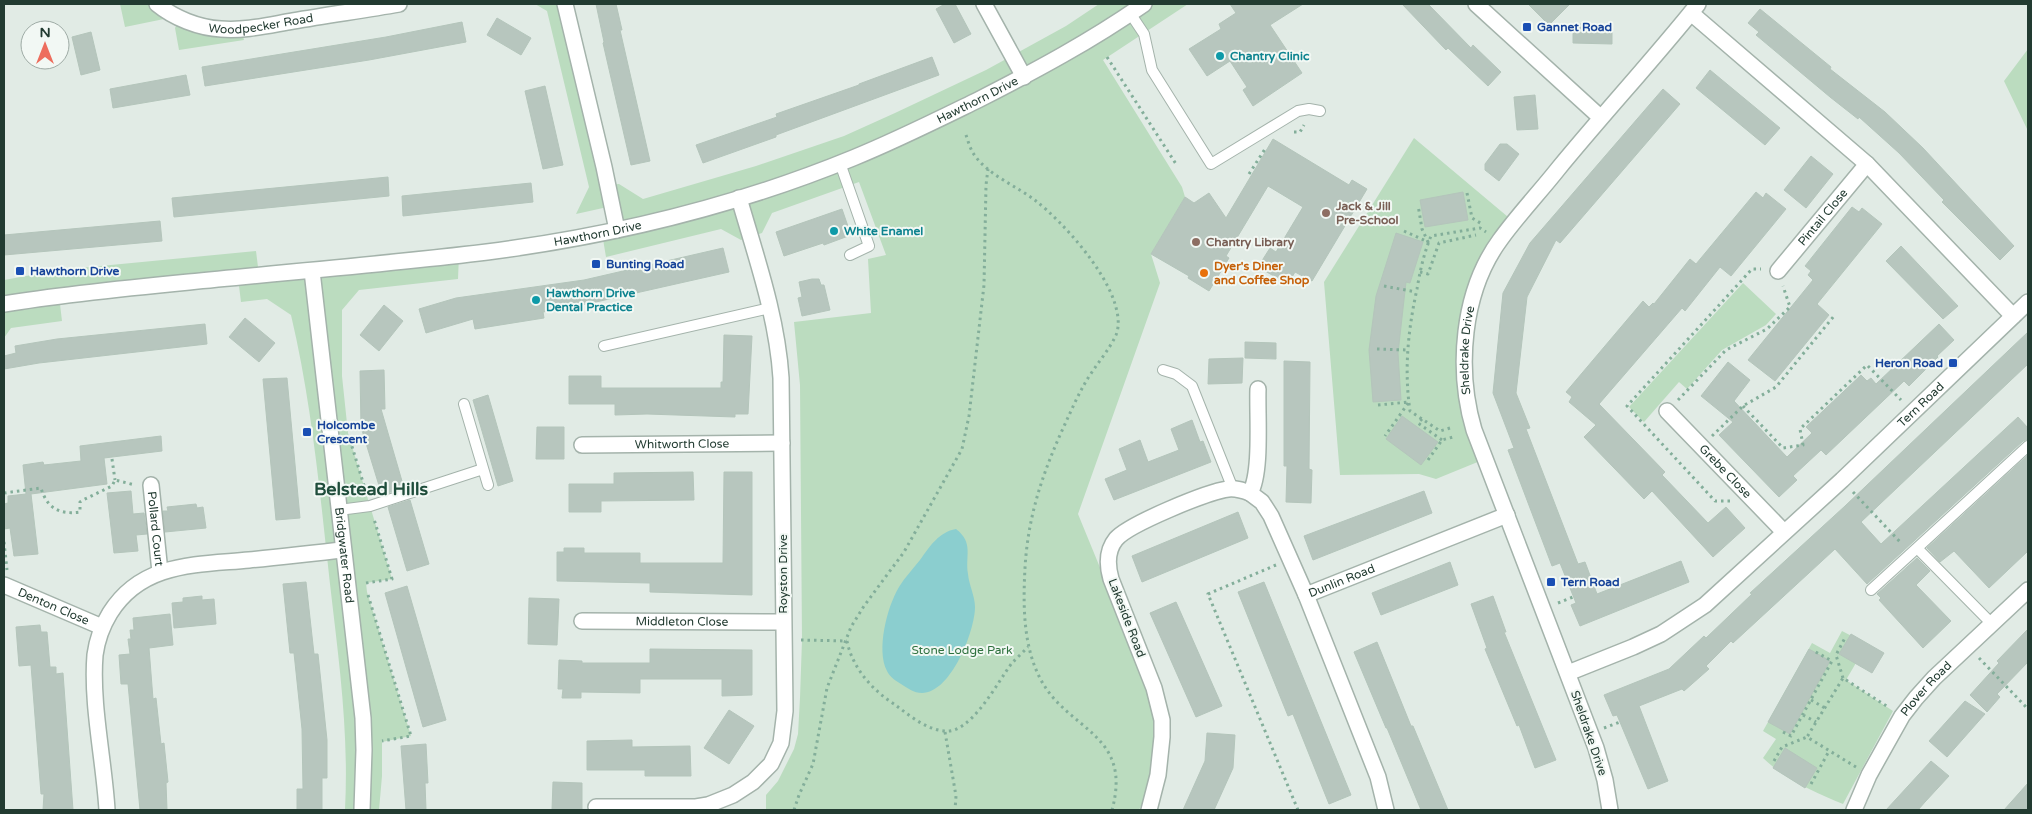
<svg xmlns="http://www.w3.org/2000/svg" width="2032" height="814" font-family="'Varela Round',sans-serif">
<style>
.green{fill:#bbdcbf}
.water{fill:#8bcecf}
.building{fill:#b7c6be;stroke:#b4c5bb}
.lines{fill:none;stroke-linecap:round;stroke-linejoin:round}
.service-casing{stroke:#a4b3ab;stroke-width:12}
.minor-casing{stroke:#a4b3ab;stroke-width:18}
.tertiary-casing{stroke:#a4b3ab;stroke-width:18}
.path{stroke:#83ae9a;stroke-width:3;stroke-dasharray:2.5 4;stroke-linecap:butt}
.service{stroke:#fff;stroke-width:10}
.minor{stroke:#fff;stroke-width:15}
.tertiary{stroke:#fff;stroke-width:15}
.transit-dot{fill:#1a4fb4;stroke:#f2f8f4;stroke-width:2}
.culture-dot{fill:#0f9aa8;stroke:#f2f8f4;stroke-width:2}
.education-dot{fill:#8d6e63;stroke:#f2f8f4;stroke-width:2}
.food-dot{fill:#e8710a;stroke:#f2f8f4;stroke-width:2}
.labels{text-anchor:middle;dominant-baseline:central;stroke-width:4;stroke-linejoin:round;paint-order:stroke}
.street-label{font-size:12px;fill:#223b31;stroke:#f2f8f4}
.transit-label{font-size:12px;font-weight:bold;fill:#164399;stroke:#f2f8f4;text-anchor:start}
.culture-label{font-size:12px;font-weight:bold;fill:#0d838f;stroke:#f2f8f4;text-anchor:start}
.education-label{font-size:12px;font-weight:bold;fill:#785e54;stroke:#f2f8f4;text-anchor:start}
.food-label{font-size:12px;font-weight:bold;fill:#c56008;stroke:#f2f8f4;text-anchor:start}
.park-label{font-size:12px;fill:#2e713e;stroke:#f2f8f4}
.district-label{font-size:18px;font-weight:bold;fill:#1f4d3b;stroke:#f2f8f4}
</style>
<rect width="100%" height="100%" fill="#e1ebe5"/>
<!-- green -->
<path class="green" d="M120,4H157L168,12L164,19L125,27Z
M535,4H565L608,185L619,184L643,199L756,166L844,136L895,113L986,70L1066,26L1099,4H1188L1103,60L1182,187L1185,197L1151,254L1160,283L1078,514L1149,687L1156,719L1151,785L1139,810H766V795L778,781L794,749L798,734L800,698L802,640L800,385L794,322L871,313L868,259L886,255L859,182L772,213L762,233L741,240L721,229L606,257L602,233L617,230L612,206L576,214L589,187L547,11Z
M180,18L241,29L244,40L179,50L175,28Z
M2028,49V131L2004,81Z
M1414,138L1514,222L1491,255L1465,348L1485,459L1436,479L1419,474L1340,475L1324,282Z
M256,251L259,275L459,255L458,279L359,290L342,310V376L348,433L392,579L366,583L367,592L411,736L382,742V776L379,810H345C349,732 339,662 330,584C320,494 312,404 291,315L267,299L241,302L238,278L59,296L62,321L11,328L4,338V280L59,270Z
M1743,283L1776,314L1766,325L1722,350L1687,389L1679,382L1644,422L1629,407Z
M1842,631L1867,644L1846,680L1893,711L1843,804C1814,792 1786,780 1763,758L1776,739L1763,731L1812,643L1830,653Z"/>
<!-- water -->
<path class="water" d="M956,529C974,543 965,555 968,574C969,585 975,596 975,607C975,631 951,693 922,693C914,693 907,688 901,684C896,681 890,677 887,671C876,650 887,607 899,587C905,577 913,569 920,560C930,546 939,532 956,529Z"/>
<!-- building -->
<path class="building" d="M596,4H616L622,30H620L650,161L631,165L603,43L604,42Z
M945,4H955L971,34L954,43L936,9Z
M1230,4H1303L1270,25L1302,73L1253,106L1243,90L1247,87L1230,61L1207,76L1189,49L1221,29L1219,24L1236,13Z
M1402,4H1428L1471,48L1473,45L1501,72L1488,86L1448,48L1446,50Z
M1528,4H1570L1549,25Z
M1760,9L1831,67L1830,69L1885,112L1923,148L2014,246L2000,260L1942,202L1944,200L1899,153L1859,117L1858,119L1830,97L1756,35L1759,32L1748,23Z
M497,18L531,38L521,55L487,35Z
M462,22L466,42L369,60L205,86L202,67L386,37Z
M1573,24L1612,25V44L1573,43Z
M91,32L100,70L81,75L72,37Z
M932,57L939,75L776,135V137L703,163L696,145L777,117L776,114L859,85V84Z
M1710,70L1780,128L1765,145L1696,88Z
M186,75L190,95L113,108L110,89Z
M545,86L563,165L543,169L525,91Z
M1663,89L1680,104L1560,243L1556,240L1527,297L1516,393L1530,428L1526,429L1578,564L1585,562L1597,594L1681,561L1689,582L1580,626L1571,605L1576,603L1560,563L1552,566L1508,450L1514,448L1493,393L1503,293L1530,243Z
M1535,95L1538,129L1517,130L1514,97Z
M1273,139L1349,185L1352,180L1367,189L1312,281L1295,272L1288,284L1258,267L1270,248L1276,252L1303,207L1268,186L1226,256L1229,258L1209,291L1188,278L1189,276L1151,254L1185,197L1194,203L1209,193L1226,218Z
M1500,144H1507L1519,154L1499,181L1485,170V164Z
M1811,156L1833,174L1806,208L1784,190Z
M388,177L389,196L174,217L172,198Z
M531,183L533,202L403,216L402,196Z
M1463,192L1468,220L1425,227L1420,200Z
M1756,192L1763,198L1766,193L1786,209L1731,276L1720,267L1685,311L1682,308L1599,404L1665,472L1662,475L1708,523L1726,507L1745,528L1713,557L1652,491L1644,499L1584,437L1596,425L1569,402L1572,397L1566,392L1643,301L1649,307L1653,303L1654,304L1690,259L1696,264Z
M1852,207L1859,212L1862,208L1882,224L1817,304L1829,315L1775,381L1748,360L1813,280L1808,275L1811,271L1805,266Z
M842,209L851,235L824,245L823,243L784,256L776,232Z
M160,221L162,241L4,255V235Z
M1396,233L1423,242L1410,283L1406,282L1398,353L1401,400L1373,402L1369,350L1376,296Z
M1901,246L1958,306L1943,319L1886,261Z
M723,248L729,272L587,304L543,312L544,318L475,329L473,319L426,333L419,309L456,298L584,280Z
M812,279H819L821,285H824L830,310L802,316L798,298L802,297L799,282Z
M384,305L403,321L379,351L360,335Z
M245,318L275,343L259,362L229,337Z
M205,324L207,344L39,363L4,369V356L16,353L15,346L57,339Z
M1939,324L1954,340L1937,356L1938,357L1909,386L1904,381L1826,455L1821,450L1793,476L1797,480L1779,497L1719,435L1733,422L1701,396L1728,362L1750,380L1734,401L1787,457L1812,433L1806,427L1861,375L1867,381L1871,378L1876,384Z
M2028,332V364L1861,522L1881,544L2018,417L2028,428V439L2023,441L1867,584L1835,549L1733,643L1731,641L1706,666L1709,669L1684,691L1682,689L1639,706L1668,781L1648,789L1617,715L1613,716L1604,695L1669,669L1704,636L1706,638L1752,594L1750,593L1845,506Z
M724,335L752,336L748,414H735V417L647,414L615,415V404H569V376H601V388H721V382H723Z
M1245,342L1276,343V359L1245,358Z
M1243,358L1242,383L1208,384L1209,359Z
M1284,361L1310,362L1309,469L1312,470L1311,503L1286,502L1287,466H1284Z
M384,370L385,409H381L404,488L384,494L383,491L381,492L361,427L360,371Z
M287,378L300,518L276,520L263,379Z
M488,395L513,481L498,486L473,400Z
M1402,416L1438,442L1421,465L1386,439Z
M1192,420L1200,442L1203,441L1211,462L1114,500L1105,479L1127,470L1119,449L1140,440L1148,462L1179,450L1171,429Z
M537,427H564V459H536Z
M161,436L162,451L104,458L107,484L31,494L38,554L14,556L10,528L4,529V504L8,503V496L26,494L23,465L43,462L44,465L81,461L80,446Z
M2028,455V551L1989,588L1954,551L1940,562L1927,548Z
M693,472L694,500L601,501V512H569V484H614V473Z
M724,472H752V595L650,592V583L557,581V552H564V548H584V553H640V563H723Z
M131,491L133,514L144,513L147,534L136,535L138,551L114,553L107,493Z
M1424,491L1432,513L1313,560L1304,536Z
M410,500L429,564L407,571L388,507Z
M196,504L197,508L203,507L206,528L165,532L163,511H168L167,507Z
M1238,512L1248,538L1142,582L1132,556Z
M1917,558L1930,571L1916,585L1951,621L1923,648L1879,600L1881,598L1877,594Z
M1450,562L1458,585L1381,615L1372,593Z
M306,582L314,654H318L327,740V778H322V810H297V789H303L302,729L294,653H290L283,584Z
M1264,582L1351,795L1329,804L1293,714L1288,716L1238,592Z
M407,586L446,720L423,727L385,593Z
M202,596V600L214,599L216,624L174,628L172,603L183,602V598Z
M1493,596L1506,632H1504L1556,760L1535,768L1519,725L1517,726L1485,649L1487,648L1471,604Z
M529,598L559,599L557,645L528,644Z
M1176,602L1222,706L1196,717L1150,613Z
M170,614L173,645L149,648L153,699L156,698L161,744L164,743L168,782L166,783L167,810H140L128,684H121L119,655L130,654L128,639H131L130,630H134L133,618Z
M40,625L41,632H47L50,667H56V674L63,673L73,810H43L44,794H41L31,665L19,666L16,627Z
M2028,629V662L1997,694L2000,697L1987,712L1970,695L1999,663L1997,661Z
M1851,634L1884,653L1872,673L1839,654Z
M1377,642L1411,726H1413L1448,810H1421L1387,728H1386L1354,652Z
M650,649L752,650V695L722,696V679H640V693L581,692V698H562L563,689H558L559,660L582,661V663H650Z
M1809,649L1830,661L1790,734L1768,722Z
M1965,701L1985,714L1947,757L1929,741Z
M729,710L754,726L729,764L704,748Z
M1207,733L1235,735L1233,768L1214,810H1183L1205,761Z
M632,740V747L690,746L691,776H645V770H587V741Z
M426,744L428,783H425L426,810H406L401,746Z
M1785,748L1817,768L1805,788L1773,768Z
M1931,761L1949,776L1925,802L1918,810H1886Z
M553,782L582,783V810H552Z
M2028,783V810H2004Z"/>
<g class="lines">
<defs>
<path id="service" d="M1130,13L1144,34L1152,70L1211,164L1298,111L1309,109L1320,111
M840,163L869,246L850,255
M604,346L770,308
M1163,370L1176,374L1192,386L1233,489
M464,404L488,485
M339,510L370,506L483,469
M1871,590L1917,548
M1991,623L1917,548L2028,446"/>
<g id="minor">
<path id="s1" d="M157,4C174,18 199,28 221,29C245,31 269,25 293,21C328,15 364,10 399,4"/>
<path d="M565,4L604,167L617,230"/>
<path d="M984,4L1024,77"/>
<path d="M1476,4L1600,117"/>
<path d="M1691,13L1867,164L2013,316"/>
<path id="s2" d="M1778,271L1867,164"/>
<path d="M1258,389C1257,414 1262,473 1250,493L1262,502L1271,516L1306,595"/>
<path id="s3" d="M1667,411L1784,532"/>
<path id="s4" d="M582,445L782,443"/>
<path id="s5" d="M151,485L160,572"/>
<path id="s6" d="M4,585L102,627"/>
<path id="s7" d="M582,621L783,622"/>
<path id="s8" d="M1568,673L1633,647L1661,634L1705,605L1842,480L2028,302"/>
<path d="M596,807H696L708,805L733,795L753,782L771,764L781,743L785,711L781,378C777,316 756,257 739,198"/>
<path d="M107,810C104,760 91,704 95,655C97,640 102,626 110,613C142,562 196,565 249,560C281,557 312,553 343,550"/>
<path d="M1149,810L1158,775L1162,737V720L1154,688L1111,579C1107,565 1107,550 1116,539C1129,524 1207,492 1228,489C1236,488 1242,490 1250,493"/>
<path id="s9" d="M1386,810L1378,777L1306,595L1507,515"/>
<path id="s10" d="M1610,810L1605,780L1596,748L1474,430C1456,369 1462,292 1500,240C1518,215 1539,193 1558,169C1604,113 1653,60 1698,4"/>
<path id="s11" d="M1854,810L1869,775L1902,716L1916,698L1934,678L2028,590"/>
</g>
<g id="tertiary">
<path id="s12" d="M312,271L363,718L364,750L362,810"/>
<path id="s13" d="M4,304C65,294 127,288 189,282C288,272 388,264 487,252C612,236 736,206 853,158C895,141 937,120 978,100C1035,71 1091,41 1144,4"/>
</g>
</defs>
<!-- service casing -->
<use href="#service" class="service-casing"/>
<!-- minor casing -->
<use href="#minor" class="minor-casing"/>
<!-- tertiary casing -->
<use href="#tertiary" class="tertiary-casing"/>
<!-- path -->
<path class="path" d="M1107,57L1176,164
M1294,132H1300L1304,125
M966,135C968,141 970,148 973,153C987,175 1017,186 1036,201C1064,223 1105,270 1115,304C1118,314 1120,325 1116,335C1109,351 1093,368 1084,385C1077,397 1071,411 1065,424C1043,472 1028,515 1025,568C1023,605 1023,647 1041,680C1068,731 1133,733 1112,810
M1249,174L1265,149
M1467,193L1472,218L1482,224
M1404,231L1428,242L1422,229L1418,205
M1420,272L1428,274L1439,243L1476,235
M1384,286L1416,292
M1377,349L1407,350
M1678,400L1726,350L1767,329L1790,307L1783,286
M1378,405L1409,402L1385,436
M1743,406L1783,448L1803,445L1800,429L1867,365L1901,400
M1422,419L1418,423L1442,440
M1450,428L1440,431L1410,411C1404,370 1408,330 1417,289C1420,271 1424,253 1431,236L1480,228L1486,232
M1712,436L1743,406L1776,387L1834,316
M350,440L366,492
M112,459L115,480
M1428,460L1442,440L1453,437
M1853,492L1902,544
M4,493L41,488C47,508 59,515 80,512V502L83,500L112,486L115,480L135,485
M1730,501H1715L1627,406L1752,269H1761
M4,542L7,570
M1276,565L1208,594L1298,810
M366,583L392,579L374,519
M368,595L411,736L382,741
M1558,603L1573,597
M801,640L847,641
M847,641C852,667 872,690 894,704C909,715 925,729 944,731C971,735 998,681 1012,663C1017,658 1023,652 1028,647
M1979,658L2028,709
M1843,678L1836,655L1846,636
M1811,700L1825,708
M1803,715L1816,722
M1604,728L1620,722
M945,732L956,796L955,810
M1783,732L1791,736L1832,661L1814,651
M1774,761L1782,747L1807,737
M1856,767L1807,737L1843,678L1888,707
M1811,784L1829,751
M794,810L799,795L813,764L827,688L851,627L864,606L904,552L962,449L969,416L984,285L986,185L988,169"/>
<!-- service -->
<use href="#service" class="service"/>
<!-- minor -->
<use href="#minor" class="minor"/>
<!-- tertiary -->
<use href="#tertiary" class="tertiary"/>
</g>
<!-- markers -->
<g class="transit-dot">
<rect x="1522" y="22" width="10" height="10" rx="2.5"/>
<rect x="591" y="259" width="10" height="10" rx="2.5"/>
<rect x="15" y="266" width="10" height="10" rx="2.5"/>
<rect x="1948" y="358" width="10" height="10" rx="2.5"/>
<rect x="302" y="427" width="10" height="10" rx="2.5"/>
<rect x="1546" y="577" width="10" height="10" rx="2.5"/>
</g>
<g class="culture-dot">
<circle cx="1220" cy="56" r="5"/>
<circle cx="834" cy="231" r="5"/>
<circle cx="536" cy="300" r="5"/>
</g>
<g class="education-dot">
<circle cx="1326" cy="213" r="5"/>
<circle cx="1196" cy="242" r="5"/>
</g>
<circle class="food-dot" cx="1204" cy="273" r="5"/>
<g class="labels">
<!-- street labels -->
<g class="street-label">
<text stroke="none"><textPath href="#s1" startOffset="110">Woodpecker Road</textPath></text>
<text stroke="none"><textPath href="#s13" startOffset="1002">Hawthorn Drive</textPath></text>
<text stroke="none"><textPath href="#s2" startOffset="70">Pintail Close</textPath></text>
<text stroke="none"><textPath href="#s13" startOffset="598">Hawthorn Drive</textPath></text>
<text stroke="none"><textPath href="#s10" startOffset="485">Sheldrake Drive</textPath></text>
<text stroke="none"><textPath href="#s8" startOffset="448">Tern Road</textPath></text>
<text stroke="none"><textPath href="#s4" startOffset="100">Whitworth Close</textPath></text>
<text stroke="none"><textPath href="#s3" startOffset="84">Grebe Close</textPath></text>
<text stroke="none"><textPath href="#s5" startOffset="44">Pollard Court</textPath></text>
<text stroke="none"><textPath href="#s12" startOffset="286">Bridgwater Road</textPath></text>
<text transform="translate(783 574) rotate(-90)">Royston Drive</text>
<text stroke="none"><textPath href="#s9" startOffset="268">Dunlin Road</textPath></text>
<text stroke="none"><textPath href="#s6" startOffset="54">Denton Close</textPath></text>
<text transform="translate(1127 618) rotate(69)">Lakeside Road</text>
<text stroke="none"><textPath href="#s7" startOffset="100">Middleton Close</textPath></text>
<text stroke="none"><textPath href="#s11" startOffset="142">Plover Road</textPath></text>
<text transform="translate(1589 733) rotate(71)">Sheldrake Drive</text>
</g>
<!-- transit labels -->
<g class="transit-label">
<text x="1537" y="27">Gannet Road</text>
<text x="606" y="264">Bunting Road</text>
<text x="30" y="271">Hawthorn Drive</text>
<text x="1943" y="363" text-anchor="end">Heron Road</text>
<text x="317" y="425">Holcombe<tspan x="317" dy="14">Crescent</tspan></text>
<text x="1561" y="582">Tern Road</text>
</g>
<!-- culture labels -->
<g class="culture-label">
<text x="1230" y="56">Chantry Clinic</text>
<text x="844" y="231">White Enamel</text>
<text x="546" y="293">Hawthorn Drive<tspan x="546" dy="14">Dental Practice</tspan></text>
</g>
<!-- education labels -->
<g class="education-label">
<text x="1336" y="206">Jack &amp; Jill<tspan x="1336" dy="14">Pre-School</tspan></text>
<text x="1206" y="242">Chantry Library</text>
</g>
<!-- food labels -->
<g class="food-label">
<text x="1214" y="266">Dyer's Diner<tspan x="1214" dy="14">and Coffee Shop</tspan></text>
</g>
<!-- park labels -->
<g class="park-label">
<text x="962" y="650">Stone Lodge Park</text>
</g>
<!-- district labels -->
<g class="district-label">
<text x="371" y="489">Belstead Hills</text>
</g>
</g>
<!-- border -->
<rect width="2032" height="814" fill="none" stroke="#223b31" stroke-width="10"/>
<!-- north arrow -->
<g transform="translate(45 45)"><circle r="24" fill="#f2f8f4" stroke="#9faca6"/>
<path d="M0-4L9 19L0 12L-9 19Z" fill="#ed6d5d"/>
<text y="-8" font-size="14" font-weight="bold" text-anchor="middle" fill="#223b31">N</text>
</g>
</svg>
